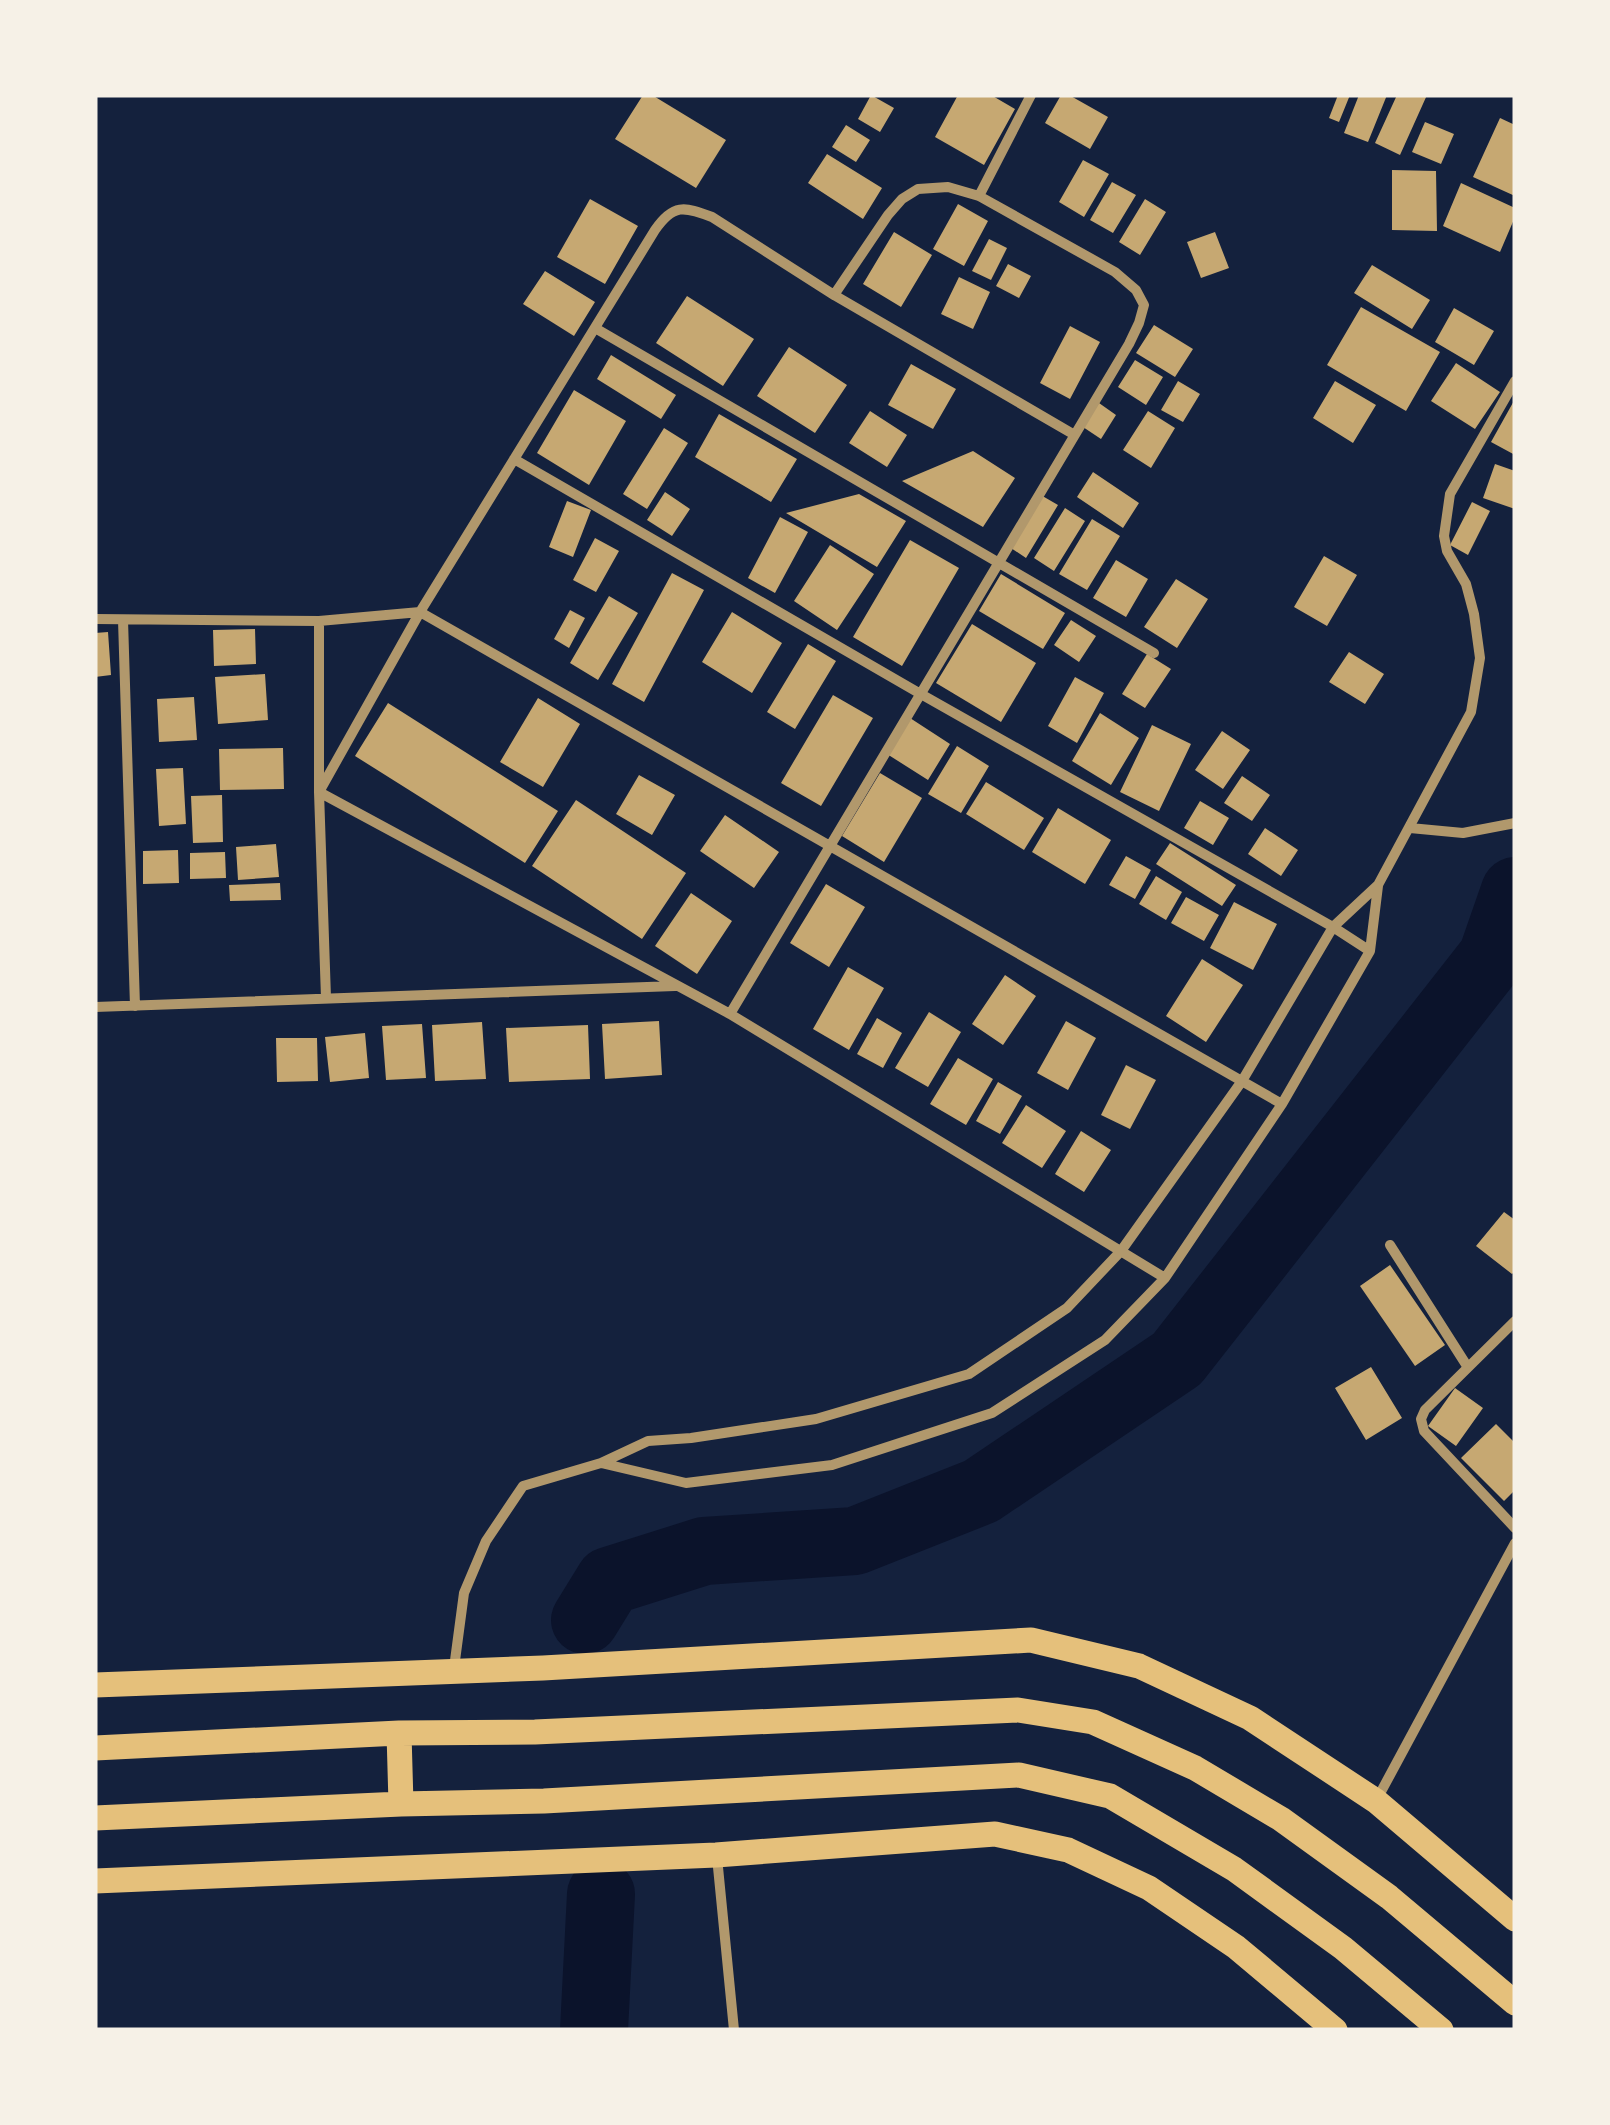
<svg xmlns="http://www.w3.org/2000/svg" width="1610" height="2125" font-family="'IBM Plex Sans',sans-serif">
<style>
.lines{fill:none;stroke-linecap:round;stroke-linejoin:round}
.river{stroke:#0b132b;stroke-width:68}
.building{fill:#c6a872}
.minor{stroke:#b1986c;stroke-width:10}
.primary{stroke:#e5c07b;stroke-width:25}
</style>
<rect width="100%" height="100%" fill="#14213d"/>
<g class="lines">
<!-- river -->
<path class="river" d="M585,1620L609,1581L704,1551L855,1541L981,1491L1177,1359L1492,957L1515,891
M594,2030L601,1894"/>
</g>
<!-- building -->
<path class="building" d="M643,95H652L726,140L696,188L615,139Z
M871,95L894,108L880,132L858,119Z
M958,95H991L1015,109L984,165L935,137Z
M1061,95H1069L1108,117L1090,149L1045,123Z
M1338,95H1350L1339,122L1329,118Z
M1359,95H1387L1368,142L1344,133Z
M1397,95H1427L1400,155L1375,143Z
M1500,118L1515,125V196L1473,177Z
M1425,122L1454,134L1441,164L1412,152Z
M846,125L870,140L856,162L832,147Z
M827,154L882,188L863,219L808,183Z
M1083,160L1109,174L1084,217L1059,202Z
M1392,170L1436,171L1437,231L1392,230Z
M1112,182L1136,195L1113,233L1090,220Z
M1461,183L1515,208V217L1500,252L1443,226Z
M590,199L638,226L605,284L557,257Z
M1145,199L1166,212L1140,255L1119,242Z
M958,204L988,221L964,266L933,249Z
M894,232L932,255L901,307L863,284Z
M1215,232L1229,268L1201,278L1187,242Z
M989,239L1007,248L991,280L972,271Z
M1008,264L1031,276L1019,298L996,286Z
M1372,265L1430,300L1412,329L1354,293Z
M545,271L595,302L574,336L523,304Z
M959,277L990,292L973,329L941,314Z
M687,296L754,339L723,386L656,343Z
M1361,307L1440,352L1406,411L1327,365Z
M1454,308L1494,331L1474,365L1435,342Z
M1154,325L1193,349L1175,377L1136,353Z
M1070,326L1100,342L1070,399L1040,383Z
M789,347L847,385L815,433L757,396Z
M611,355L676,395L661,419L597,379Z
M1135,360L1163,377L1146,405L1118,387Z
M1456,363L1500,392L1475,429L1431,401Z
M911,364L956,389L933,429L888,405Z
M1178,381L1200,394L1183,422L1161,410Z
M1335,381L1376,405L1353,443L1313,418Z
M574,390L626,421L589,485L537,453Z
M1515,399V455L1491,442Z
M1099,403L1116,415L1101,439L1083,427Z
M870,411L907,435L887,467L849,443Z
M1148,411L1175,428L1151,468L1123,450Z
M719,414L797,459L771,502L695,457Z
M664,428L688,443L647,509L623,494Z
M973,451L1015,478L983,527L902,481Z
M1495,464L1515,471V509L1483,498Z
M1093,472L1139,503L1123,528L1077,497Z
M665,492L690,509L672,536L647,520Z
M859,494L906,521L877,567L786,513Z
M1039,494L1058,505L1026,558L1008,546Z
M567,501L591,510L573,557L549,547Z
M1472,502L1490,511L1468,555L1450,545Z
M1065,508L1085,521L1054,571L1034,558Z
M780,517L808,532L775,593L748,578Z
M1092,519L1120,536L1087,590L1059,574Z
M595,538L619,551L596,592L573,580Z
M910,540L959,568L902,666L853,637Z
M830,545L874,574L837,630L794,601Z
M1324,556L1357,575L1327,626L1294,607Z
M1116,560L1148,579L1126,617L1093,598Z
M672,573L704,590L644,702L612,684Z
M1001,574L1065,613L1043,649L979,611Z
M1176,579L1208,599L1177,648L1144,627Z
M609,596L638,613L598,680L570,663Z
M570,610L585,618L569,648L554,639Z
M732,612L782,643L752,693L702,662Z
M1071,620L1096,636L1079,662L1054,645Z
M972,624L1036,663L1001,722L936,683Z
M255,629L256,664L214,666L213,630Z
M108,632L111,675L95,677V633Z
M808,644L836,661L795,729L767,712Z
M1349,652L1384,674L1365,704L1329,682Z
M1147,654L1171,669L1145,708L1122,694Z
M265,674L268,720L218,724L215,677Z
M1075,677L1104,693L1077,743L1048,726Z
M833,695L873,718L821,806L781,783Z
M194,697L197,740L159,742L157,699Z
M538,698L580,724L543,787L500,762Z
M388,703L558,811L525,863L355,756Z
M1100,713L1139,738L1111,785L1072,761Z
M910,718L950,744L928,780L887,754Z
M1152,725L1191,744L1159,811L1120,792Z
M1222,731L1250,750L1223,789L1195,770Z
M957,746L989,766L961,813L928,794Z
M283,748L284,789L220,790L219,749Z
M183,768L186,824L159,826L156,769Z
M880,773L922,798L884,862L842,836Z
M639,775L675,795L652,835L616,814Z
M1242,776L1270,795L1252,821L1224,803Z
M986,782L1044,818L1024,850L966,814Z
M222,795L223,842L193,843L191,796Z
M576,800L686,873L642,939L532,866Z
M1200,801L1229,818L1213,845L1184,828Z
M1058,808L1111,840L1085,884L1032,852Z
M725,815L779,852L754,888L700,851Z
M1265,828L1298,850L1281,876L1248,854Z
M1170,843L1236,885L1222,906L1156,864Z
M276,844L279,877L238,880L236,847Z
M178,850L179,883L143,884V851Z
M225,852L226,878L190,879V853Z
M1126,856L1151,870L1135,899L1109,885Z
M1156,876L1182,892L1166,920L1139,904Z
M280,883L281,900L230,901L229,885Z
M826,884L865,907L829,967L790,943Z
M691,893L732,921L697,974L655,946Z
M1186,897L1219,915L1204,941L1171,923Z
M1234,902L1277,924L1253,970L1210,948Z
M1202,959L1243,985L1206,1042L1166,1016Z
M848,967L884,988L849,1050L813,1029Z
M1005,975L1036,996L1003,1045L972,1024Z
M929,1012L961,1032L928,1087L895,1068Z
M877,1018L902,1033L883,1068L857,1054Z
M659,1021L662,1075L605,1079L602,1024Z
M1066,1021L1096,1038L1068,1090L1037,1073Z
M482,1022L486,1079L435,1081L432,1025Z
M422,1024L426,1078L386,1080L382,1026Z
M588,1025L590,1079L509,1082L506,1028Z
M365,1033L369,1078L330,1082L325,1037Z
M276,1038H317L318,1081L277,1082Z
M958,1058L993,1079L966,1125L930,1104Z
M1126,1065L1156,1080L1130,1129L1101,1115Z
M998,1082L1022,1096L1000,1134L976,1121Z
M1026,1105L1066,1131L1042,1168L1002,1143Z
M1081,1131L1111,1150L1084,1192L1055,1174Z
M1504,1212L1515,1220V1271L1512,1274L1476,1246Z
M1390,1265L1445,1345L1415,1366L1360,1286Z
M1371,1367L1402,1418L1366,1440L1335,1388Z
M1455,1388L1483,1408L1456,1446L1428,1426Z
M1496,1424L1515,1443V1490L1504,1501L1461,1458Z"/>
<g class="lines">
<!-- minor -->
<path class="minor" d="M979,196L1031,95
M595,328L1154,653
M514,459L919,693L1333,927L1370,951
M95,619L319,621L420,612L1282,1104
M123,620L135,1006
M319,621V792L326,998
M319,792L420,612L655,230C673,204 684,206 712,217L834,295L1073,434
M319,792L730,1014L1165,1278
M1410,828L1463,833L1515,823
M95,1007L675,986
M730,1014L1129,344L1139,323L1144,305L1136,290L1115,272L979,196L948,187L918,189L902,199L888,215L834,295
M1390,1245L1467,1366
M1515,1321L1425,1410L1421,1419L1424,1431L1515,1528
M601,1463L686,1483L832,1465L992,1413L1105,1340L1165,1278L1282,1104L1370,951L1378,886
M454,1668L464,1593L486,1541L523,1486L601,1463L648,1441L691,1438L816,1419L969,1374L1067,1308L1121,1251L1242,1081L1333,927L1378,885L1471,712L1480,658L1474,614L1466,584L1447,551L1444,536L1450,494L1515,381
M1376,1801L1515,1543
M717,1857L734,2030"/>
<!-- primary -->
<path class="primary" d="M95,1685L543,1668L1031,1640L1139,1666L1250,1718L1376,1801L1515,1919
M399,1733L401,1804
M95,1748L399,1733L535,1732L1018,1710L1093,1722L1195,1768L1281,1819L1389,1897L1515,2003
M95,1818L401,1804L544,1801L1019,1775L1110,1796L1234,1869L1343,1948L1441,2030
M95,1881L716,1855L995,1834L1068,1850L1149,1888L1236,1947L1335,2030"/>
</g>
<!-- border -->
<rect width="1610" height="2125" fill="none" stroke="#f6f1e7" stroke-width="195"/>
</svg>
